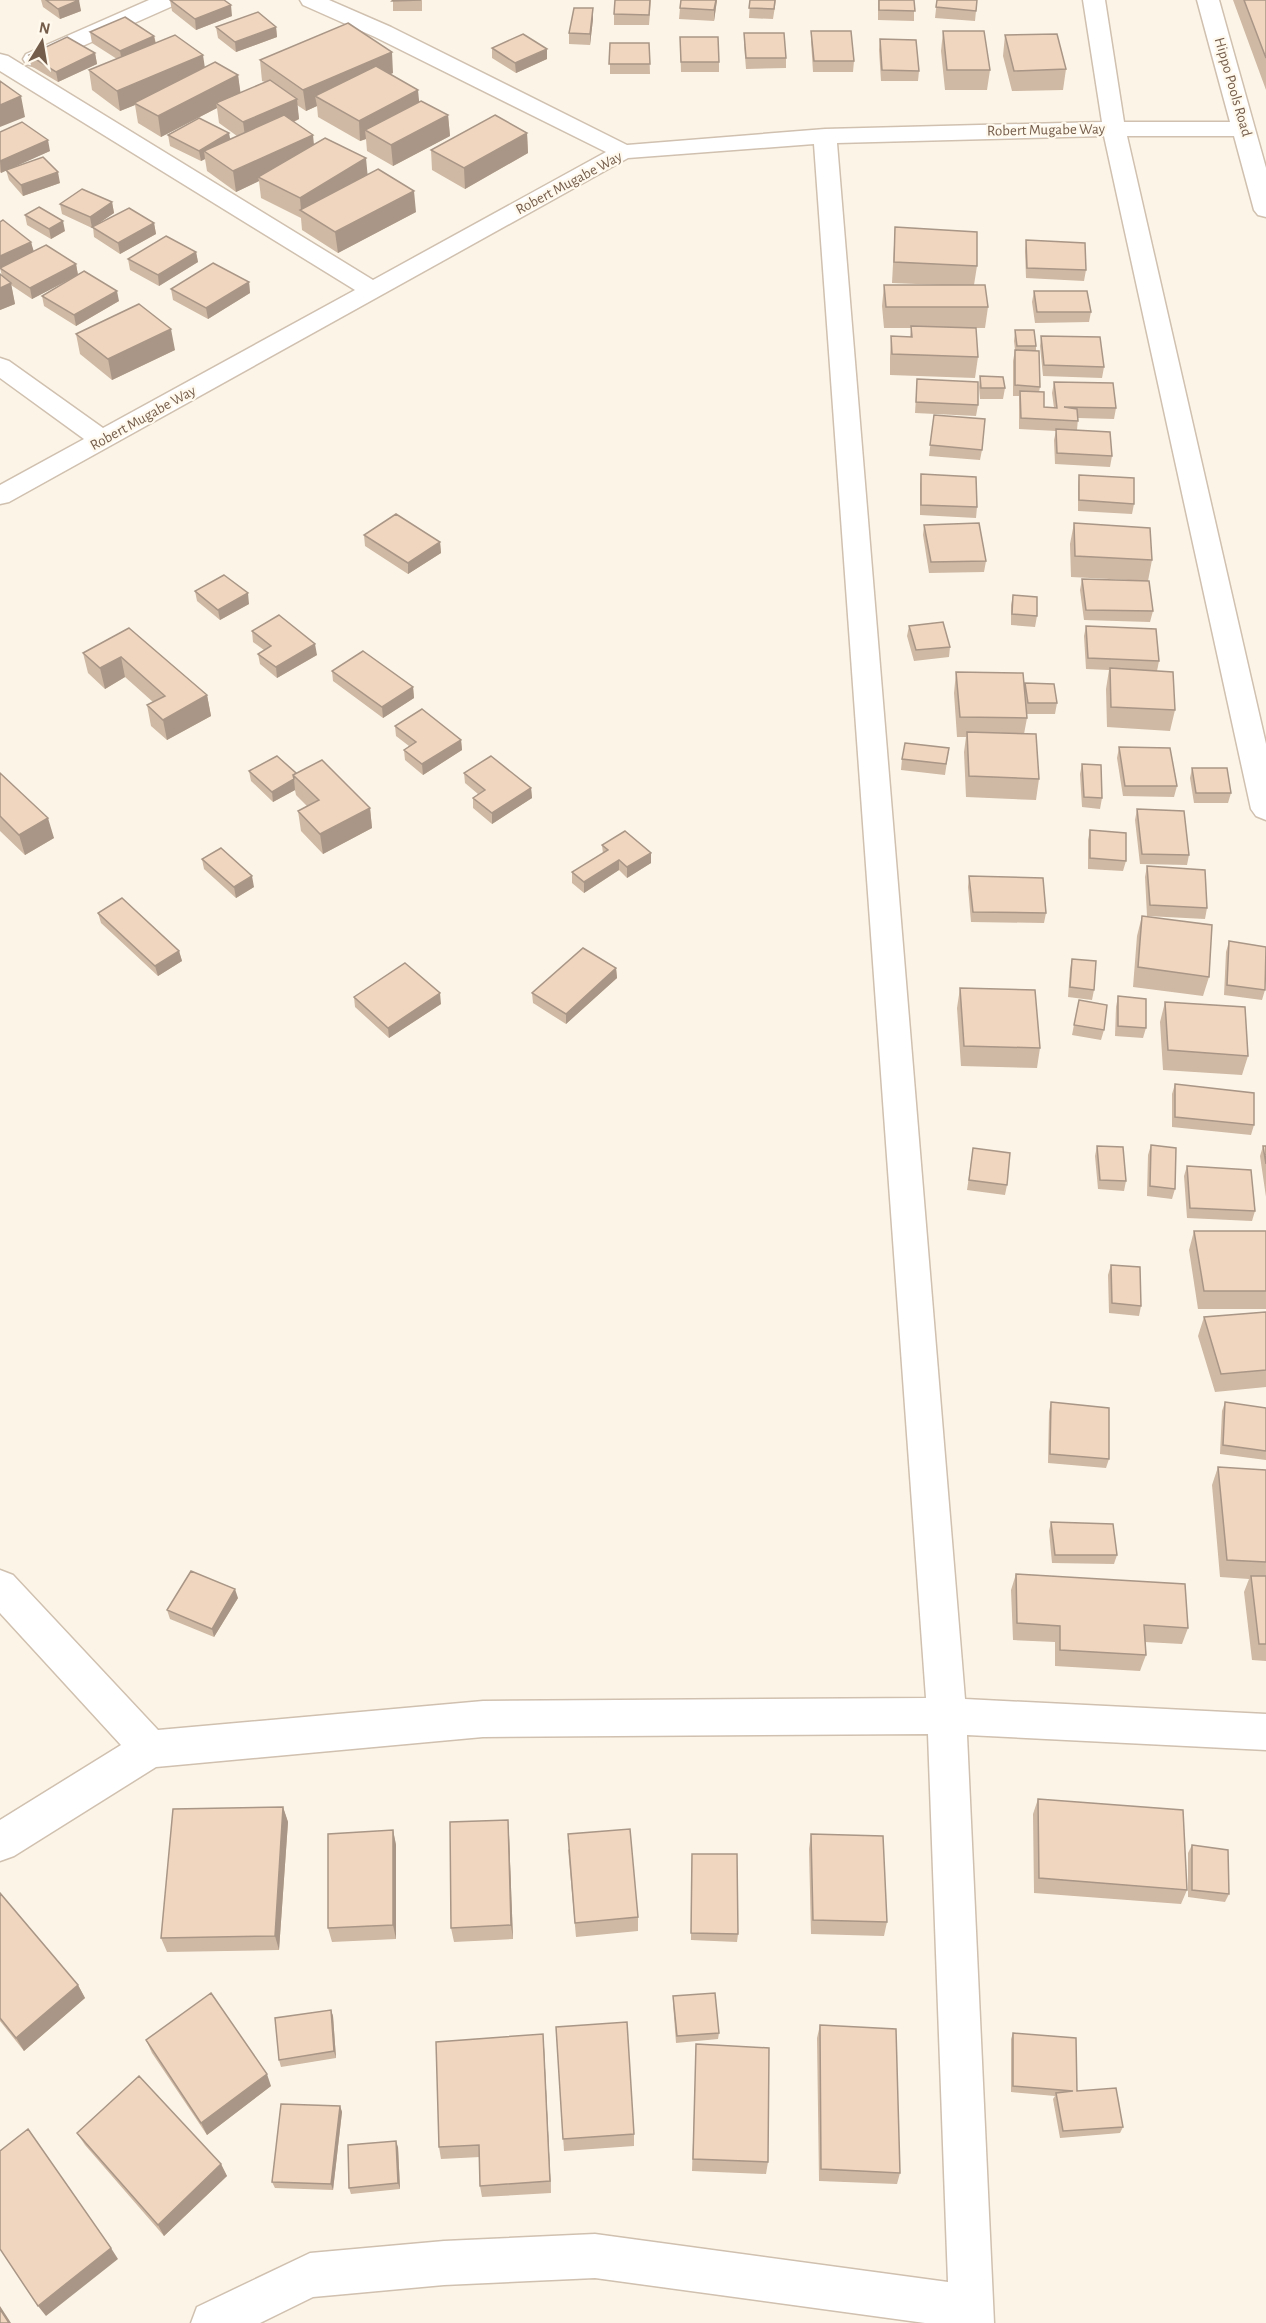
<svg xmlns="http://www.w3.org/2000/svg" width="1266" height="2323" font-family="'Alegreya Sans',sans-serif">
<style>
.lines{fill:none;stroke-linecap:round;stroke-linejoin:round}
.minor-casing{stroke:#d0c0af;stroke-width:3}
.minor{fill:#fff;fill-rule:evenodd}
.wall{fill:#cfb8a4}
.shaded-wall{fill:#a99686}
.building{fill:#f1d6bf;stroke:#a99686;stroke-width:1.5}
.labels{text-anchor:middle;dominant-baseline:central;stroke-width:4.5;stroke-linejoin:round;paint-order:stroke}
.far-street-label{font-size:15px;fill:#755d4b;stroke:#fff9ed}
</style>
<rect width="100%" height="100%" fill="#fcf5e7"/>
<g class="lines">
<defs>
<path id="minor" d="M149,0H178L175,5L42,64L34,66L26,64L23,59L26,54Z
M300,0H329L391,27L627,145L825,129L1102,122L1083,0H1105L1124,122H1230L1197,0H1219L1266,168V217L1258,215L1254,210L1234,136H1127L1266,744V820L1256,816L1251,809L1104,136L837,143L965,1699L1266,1714V1750L967,1735L994,2323H925L595,2278L444,2285L313,2297L260,2323H191L197,2307L310,2253L444,2241L595,2234L948,2282L928,1734L483,1737L156,1767L14,1856L0,1861V1820L121,1745L0,1613V1570L13,1575L158,1730L483,1701L926,1698L814,144L628,158L9,502L0,504V485L84,439L0,378V358L9,361L103,428L355,290L0,71V54L8,56L373,280L606,152L375,37L303,5Z"/>
</defs>
<!-- minor casing -->
<use href="#minor" class="minor-casing"/>
<!-- minor -->
<use href="#minor" class="minor"/>
</g>
<!-- wall -->
<path class="wall" d="M41,0H78L81,11L60,19L43,7Z
M170,0L232,16L196,30L172,11Z
M393,0H422V11H393Z
M651,0L649,25H614V14Z
M717,0L714,21L679,19L680,8Z
M750,0H776L773,19L749,18Z
M878,0H914V21L878,20Z
M937,0H977L975,21L935,18Z
M1233,0H1266V90Z
M593,8V19L590,45L569,44V33Z
M216,27H276L277,37L236,52L218,38Z
M811,31L854,61L853,72H813L811,41Z
M943,31L990,70L987,90H945L941,51Z
M90,32L154,36L156,43L205,67L238,75L240,93L265,82L262,81L260,60L393,73L390,74L419,102L448,115L450,136L393,166L367,151L366,139L360,141L318,117L317,106L306,111L297,105L299,119L294,122L314,144L368,174L416,212L338,253L302,230L301,218L261,198L259,181L236,192L207,171L205,159L201,161L170,146L168,135L230,139L237,136L219,123L217,108L161,137L138,123L135,105L120,111L92,90L89,70L117,59L92,43Z
M744,33L786,58V68L746,69L744,44Z
M1005,35L1066,69L1063,90L1012,91L1003,56Z
M680,37L719,62V72H681Z
M880,39L919,71L918,81H881L879,50Z
M610,43H649L650,74H610Z
M492,48L547,59L516,73L492,58Z
M95,53L97,64L58,82L31,66L29,55Z
M0,132L50,151L13,167L60,183L23,196L9,180L6,170L1,173L0,172Z
M527,133L528,153L465,189L432,170L431,150Z
M112,202L114,213L97,224L154,223L156,234L120,254L94,237L93,227L92,228L62,214L60,204Z
M25,215L65,231L51,239L27,225Z
M895,227L977,266L974,285L988,307L985,328H962L978,357L975,378L890,375V357L891,336L910,337L911,328H884L882,306L884,285H941L892,283Z
M1026,240L1086,270L1084,281L1026,278L1025,251Z
M31,242L33,251L76,264L78,275L32,299L11,285L15,304L0,310V274L2,276L0,268L15,261Z
M196,252L198,262L159,286L130,270L128,259Z
M249,282L250,293L208,319L173,300L171,289Z
M1034,291L1091,312L1089,322L1035,323L1032,302Z
M42,296L119,301L76,326L44,306Z
M1015,330L1036,346V351L1040,387L1039,392L1044,407L1054,408L1052,393L1054,382L1116,408L1114,419L1078,418L1077,430L1112,456L1110,467L1055,464L1054,440L1056,431L1019,429V396H1013V361L1015,350L1014,341Z
M76,334L175,350L112,380L80,354Z
M1041,336L1104,367L1102,378L1043,376L1040,346Z
M980,376L1005,388L1003,399H980L979,387Z
M917,379L978,405L976,416L915,413Z
M934,415L982,450L980,460L929,456Z
M921,474L977,507L976,518L920,515V485Z
M1079,475L1134,504L1132,514L1078,511V486Z
M1074,523L1152,560L1148,581L1071,577L1070,544Z
M924,525L986,561L984,572L929,573L923,535Z
M364,535L440,542L441,553L408,574L365,546Z
M1082,579L1153,611L1150,622L1084,620L1080,590Z
M195,591L249,604L220,620L197,601Z
M1013,595L1037,616L1035,627L1011,625V605Z
M909,626L950,647L949,657L914,661L907,636Z
M1086,626L1159,661L1157,671L1175,710L1170,731L1107,727L1106,689L1109,670L1086,669L1084,636Z
M129,628L207,695L211,716L167,740L151,726L147,705L153,702L125,677L105,689L88,673L83,653Z
M252,631L317,655L277,678L260,664L258,654L264,650L253,642Z
M332,671L413,687L414,698L383,718L333,681Z
M956,672L1024,691L1025,683L1057,703L1055,714H1027L1025,706L1027,718L1024,734L1039,779L1036,800L966,797L964,752L966,737H957L954,693Z
M395,726L461,740L462,750L423,775L405,760L404,750L409,746L396,736Z
M1119,747L1177,786L1174,797L1123,796L1117,758Z
M949,748L945,775L901,770L902,759Z
M1082,764L1102,798L1100,809L1082,807L1080,774Z
M1192,768L1231,793L1228,803H1194L1190,778Z
M249,771L296,773L370,808L372,828L323,854L301,831L298,811L307,806L296,795L295,790L273,802L251,781Z
M0,773L54,838L25,855L0,831Z
M464,773L531,788L532,798L492,824L473,808V798L478,794L465,783Z
M1137,809L1189,855L1187,865L1140,864L1135,820Z
M1090,830L1126,861L1123,871L1088,869V840Z
M602,845L651,853V863L627,878L619,870L584,893L572,883V872L603,854Z
M202,859L254,887L236,898L204,869Z
M1147,866L1207,908L1205,919L1147,916L1145,877Z
M969,876L1046,913L1044,923L971,922L968,887Z
M98,913L179,951L182,961L158,976L101,923Z
M1142,916L1209,977L1203,996L1133,987L1137,936Z
M1229,941L1265,990L1262,1000L1224,995L1226,952Z
M1072,959L1094,990L1092,1000L1068,997L1070,969Z
M616,968L617,978L566,1024L533,1003L532,993Z
M960,988L1040,1048L1037,1068L961,1066L957,1008Z
M1118,996L1146,1028L1143,1038L1115,1036L1116,1007Z
M354,997L441,1004L389,1038L355,1007Z
M1079,1000L1104,1030L1101,1040L1072,1035Z
M1165,1002L1248,1056L1242,1075L1163,1070L1160,1022Z
M1175,1084L1254,1125L1251,1135L1172,1127V1094Z
M1151,1145L1175,1189L1172,1199L1147,1196L1148,1155Z
M1097,1146L1126,1181L1124,1191L1098,1189L1095,1156Z
M1263,1146H1266V1197L1260,1156Z
M973,1148L1007,1185L1005,1195L967,1190Z
M1187,1166L1255,1211L1252,1221L1187,1218L1184,1176Z
M1194,1231H1266V1309H1198L1189,1250Z
M1111,1265L1141,1306L1139,1316L1109,1313L1108,1275Z
M1266,1312V1387L1215,1392L1198,1336L1204,1317Z
M1051,1402L1109,1459L1106,1468L1048,1463L1049,1412Z
M1225,1402L1266,1408V1460L1220,1454L1222,1411Z
M1218,1467L1266,1470V1661L1252,1660L1244,1592L1249,1579L1220,1577L1212,1485Z
M1051,1522L1117,1555L1114,1564L1052,1563L1049,1531Z
M1016,1574L1188,1628L1182,1644L1145,1642L1146,1655L1140,1671L1055,1666V1642L1013,1640L1011,1590Z
M238,1598L214,1637L170,1619L167,1610Z
M1038,1799L1187,1890L1181,1904L1034,1893L1033,1814Z
M283,1807L288,1822L279,1950L167,1952L161,1938Z
M393,1830L396,1845V1939L332,1942L328,1928Z
M811,1834L887,1922L884,1936L811,1934L809,1849Z
M509,1835L513,1939L454,1942L451,1928Z
M1192,1845L1229,1894L1225,1902L1188,1897V1853Z
M568,1849L638,1917V1931L576,1937Z
M692,1854L738,1934L737,1942L691,1940Z
M0,1893L78,1985L85,1998L24,2051L0,2021Z
M673,1996L719,2033L718,2039L676,2043L673,2003Z
M331,2010L333,2016L336,2058L281,2067L279,2060Z
M820,2025L900,2173L897,2184L819,2181L817,2038Z
M556,2027L634,2134V2146L564,2151Z
M1013,2033L1077,2091L1123,2127L1120,2133L1060,2138L1053,2099L1055,2096L1011,2092V2039Z
M146,2040L271,2086L207,2135L152,2053Z
M544,2047L551,2193L482,2197L480,2186V2157L441,2159L439,2147Z
M696,2057L768,2162L766,2174L692,2171Z
M340,2106L342,2112L333,2190L275,2188L272,2182Z
M77,2133L221,2164L227,2176L164,2236L85,2145Z
M398,2147L400,2189L351,2194L349,2188Z"/>
<!-- shaded-wall -->
<path class="shaded-wall" d="M79,0L81,11L60,19L58,9Z
M716,0H717L714,21V10Z
M231,5L232,16L196,30L195,19Z
M593,8V19L590,45V34Z
M276,27L277,37L236,52L235,42Z
M154,36L156,46L122,62L120,51Z
M547,49V59L516,73L515,63Z
M392,52L393,73L326,102L315,96L317,106L306,111L303,90Z
M95,53L97,64L58,82L56,72Z
M203,55L206,75L134,103L135,105L120,111L117,91Z
M238,75L241,96L216,103L217,108L161,137L158,116Z
M418,90L420,110L365,130L366,139L360,141L359,121Z
M21,96L25,117L0,127V105Z
M297,99L299,119L246,143L243,122Z
M448,115L450,136L393,166L391,145Z
M229,133L231,143L204,151L205,159L201,161L199,151Z
M527,133L528,153L465,189L464,168Z
M313,135L315,155L258,177L259,181L236,192L233,171Z
M48,140L50,151L1,173L0,161Z
M366,158L368,179L301,210L300,198Z
M58,172L60,183L23,196L21,185Z
M414,191L416,212L338,253L335,232Z
M112,202L114,213L92,228L90,217Z
M63,221L65,231L51,239L49,229Z
M154,223L156,234L120,254L118,243Z
M31,242L34,252L0,268V256Z
M196,252L198,262L159,286L158,275Z
M76,264L78,275L32,299L30,288Z
M249,282L250,293L208,319L206,308Z
M11,283L15,304L0,310V288Z
M117,291L119,301L76,326L74,315Z
M171,329L175,350L112,380L108,359Z
M440,542L441,553L408,574V563Z
M248,593L249,604L220,620L218,610Z
M315,644L317,655L277,678L276,667Z
M121,657L125,677L105,689L100,668Z
M413,687L414,698L383,718L382,707Z
M207,695L211,716L167,740L163,720Z
M461,740L462,750L423,775L422,764Z
M294,779L295,790L273,802L272,792Z
M531,788L532,798L492,824V813Z
M370,808L372,828L323,854L320,834Z
M48,818L54,838L25,855L19,835Z
M651,853V863L627,878V867Z
M619,860V870L584,893V882Z
M252,876L254,887L236,898L234,887Z
M179,951L182,961L158,976L155,966Z
M616,968L617,978L566,1024V1014Z
M440,993L441,1004L389,1038L388,1028Z
M235,1589L238,1598L214,1637L212,1629Z
M283,1807L288,1822L279,1950L275,1936Z
M508,1820L509,1835L513,1939L511,1925Z
M393,1830L396,1845V1939L393,1925Z
M78,1985L85,1998L24,2051L16,2038Z
M331,2010L333,2016L336,2058L334,2051Z
M543,2034L544,2047L551,2193L550,2181Z
M267,2074L271,2086L207,2135L201,2123Z
M340,2106L342,2112L333,2190L331,2184Z
M396,2141L398,2147L400,2189L398,2183Z
M221,2164L227,2176L164,2236L158,2225Z
M111,2248L118,2259L46,2316L38,2306Z
M0,2306L11,2323H9L0,2309Z"/>
<!-- building -->
<path class="building" d="M46,0H79L58,9Z
M170,0H224L231,5L195,19Z
M393,0H421L392,1Z
M615,0H650L649,15L614,14Z
M681,0H716L714,10L680,8Z
M750,0H775L774,9L749,8Z
M879,0H914L915,11L879,10Z
M937,0H977L976,11L936,7Z
M1244,0H1266V58Z
M574,8H593L590,34L569,33Z
M258,12L276,27L235,42L216,27Z
M125,17L154,36L120,51L90,32Z
M348,23L392,52L303,90L260,60Z
M811,31H851L854,61H814Z
M943,31H984L990,70H947Z
M744,33H784L786,58H746Z
M523,34L547,49L515,63L492,48Z
M1057,34L1066,69L1014,71L1005,35Z
M175,35L203,55L117,91L89,70Z
M67,37L95,53L56,72L29,55Z
M680,37H718L719,62H681Z
M880,39L916,40L919,71L882,70Z
M610,43H649L650,64H609Z
M215,62L238,75L158,116L134,103Z
M376,66L418,90L359,121L315,96Z
M270,80L297,99L243,122L216,103Z
M0,81L21,96L0,105Z
M421,101L448,115L391,145L365,130Z
M284,115L313,135L233,171L204,151Z
M495,115L527,133L464,168L431,150Z
M199,118L229,133L199,151L168,135Z
M22,122L48,140L0,161V132Z
M325,138L366,158L300,198L258,177Z
M43,157L58,172L21,185L6,170Z
M378,169L414,191L335,232L300,210Z
M82,189L112,202L90,217L60,204Z
M39,207L63,221L49,229L25,215Z
M129,208L154,223L118,243L92,227Z
M3,220L31,242L0,256V222Z
M895,227L977,232V266L894,262Z
M166,236L196,252L158,275L128,259Z
M1026,240L1085,243L1086,270L1027,268Z
M46,245L76,264L30,288L0,268Z
M213,263L249,282L206,308L171,289Z
M84,271L117,291L74,315L42,296Z
M0,274L11,283L0,288Z
M884,285H985L988,307H886Z
M1034,291H1087L1091,312H1037Z
M139,304L171,329L108,359L76,334Z
M911,326L976,328L978,357L892,354L891,336L912,337Z
M1015,330H1034L1036,346H1017Z
M1041,336L1100,337L1104,367L1044,365Z
M1015,350L1039,351L1040,387L1015,385Z
M980,376L1003,377L1005,388H981Z
M917,379L978,382V405L916,402Z
M1054,382L1113,383L1116,408L1064,407L1077,409L1078,421L1021,418L1020,391L1044,392V407L1057,408Z
M934,415L985,419L982,450L930,445Z
M1056,429L1110,432L1112,456L1057,453Z
M921,474L976,477L977,507L921,505Z
M1079,475L1134,478V504L1079,500Z
M396,514L440,542L408,563L364,535Z
M979,523L986,561L931,562L924,525Z
M1074,523L1150,528L1152,560L1075,556Z
M224,575L248,593L218,610L195,591Z
M1082,579L1149,581L1153,611L1086,610Z
M1013,595L1037,597V616L1012,614Z
M279,615L315,644L276,667L258,654L271,646L252,631Z
M943,622L950,647L916,650L909,626Z
M1086,626L1156,629L1159,661L1088,658Z
M129,628L207,695L163,720L147,705L165,696L121,657L100,668L83,653Z
M363,651L413,687L382,707L332,671Z
M1110,668L1173,672L1175,710L1111,707Z
M956,672L1023,673L1027,718L960,717Z
M1025,683L1054,684L1057,703H1028Z
M422,709L461,740L422,764L404,750L416,742L395,726Z
M967,732L1036,734L1039,779L969,776Z
M905,743L949,748L946,764L902,759Z
M1119,747L1170,748L1177,786H1125Z
M277,756L296,773L293,775L294,779L272,792L249,771Z
M491,756L531,788L492,813L473,798L485,790L464,773Z
M322,760L370,808L320,834L298,811L319,800L293,775Z
M1082,764L1101,765L1102,798L1084,797Z
M1192,768H1227L1231,793H1196Z
M0,773L48,818L19,835L0,816Z
M1137,809L1184,811L1189,855L1142,854Z
M1090,830L1126,833V861L1090,858Z
M625,831L651,853L627,867L619,860L584,882L572,872L608,850L602,845Z
M221,848L252,876L234,887L202,859Z
M1147,866L1205,870L1207,908L1150,905Z
M969,876L1043,878L1046,913L973,912Z
M122,898L179,951L155,966L98,913Z
M1142,916L1212,925L1209,977L1138,967Z
M1229,941L1266,947L1265,990L1227,985Z
M583,948L616,968L566,1014L532,993Z
M1072,959L1096,961L1094,990L1070,987Z
M405,963L440,993L388,1028L354,997Z
M960,988L1035,990L1040,1048L964,1046Z
M1118,996L1146,999V1028L1118,1026Z
M1079,1000L1107,1005L1104,1030L1074,1025Z
M1165,1002L1245,1007L1248,1056L1168,1050Z
M1175,1084L1254,1093V1125L1175,1117Z
M1151,1145L1176,1148L1175,1189L1150,1186Z
M1097,1146L1123,1147L1126,1181L1100,1180Z
M1263,1146H1266V1164Z
M973,1148L1010,1153L1007,1185L969,1180Z
M1187,1166L1251,1170L1255,1211L1190,1208Z
M1194,1231H1266V1291H1204Z
M1111,1265L1140,1267L1141,1306L1112,1303Z
M1266,1312V1370L1221,1374L1204,1317Z
M1051,1402L1109,1408V1459L1050,1454Z
M1225,1402L1266,1408V1451L1223,1445Z
M1218,1467L1266,1470V1562L1227,1560Z
M1051,1522L1113,1524L1117,1555H1055Z
M191,1571L235,1589L212,1629L167,1610Z
M1016,1574L1185,1584L1188,1628L1144,1625L1146,1655L1060,1650V1626L1017,1623Z
M1251,1576H1266V1644H1259Z
M1038,1799L1183,1810L1187,1890L1039,1878Z
M283,1807L275,1936L161,1938L173,1809Z
M508,1820L511,1925L451,1928L450,1822Z
M630,1829L638,1917L575,1923L568,1834Z
M393,1830V1925L328,1928V1834Z
M811,1834L883,1836L887,1922L813,1920Z
M1192,1845L1228,1850L1229,1894L1192,1890Z
M692,1854H737L738,1934L691,1933Z
M0,1893L78,1985L16,2038L0,2018Z
M211,1993L267,2074L201,2123L146,2040Z
M715,1993L719,2033L677,2036L673,1996Z
M331,2010L334,2051L279,2060L275,2018Z
M627,2022L634,2134L563,2139L556,2027Z
M820,2025L896,2029L900,2173L821,2169Z
M1013,2033L1076,2038L1077,2091L1116,2088L1123,2127L1063,2131L1056,2093L1073,2091L1013,2086Z
M543,2034L550,2181L480,2186L479,2145L439,2147L436,2042Z
M696,2044L769,2048L768,2162L693,2159Z
M139,2076L221,2164L158,2225L77,2133Z
M281,2104L340,2106L331,2184L272,2182Z
M28,2129L111,2248L38,2306L0,2249V2151Z
M396,2141L398,2183L349,2188L348,2145Z
M0,2309L9,2323H0Z"/>
<g class="labels">
<!-- far-street labels -->
<g class="far-street-label">
<text transform="translate(1233 87) rotate(74)">Hippo Pools Road</text>
<text transform="translate(1046 130) rotate(-1)">Robert Mugabe Way</text>
<text transform="translate(569 183) rotate(-28)">Robert Mugabe Way</text>
<text transform="translate(143 418) rotate(-29)">Robert Mugabe Way</text>
</g>
</g>
<!-- north arrow -->
<g transform="translate(42 42) rotate(11)" stroke="#fff9ed" stroke-width="4.5" paint-order="stroke">
<path d="M0-4.5L10 22L0 15L-10 22Z" fill="#755d4b"/>
<text y="-9" font-size="16" font-weight="bold" text-anchor="middle" fill="#755d4b">N</text>
</g>
</svg>
